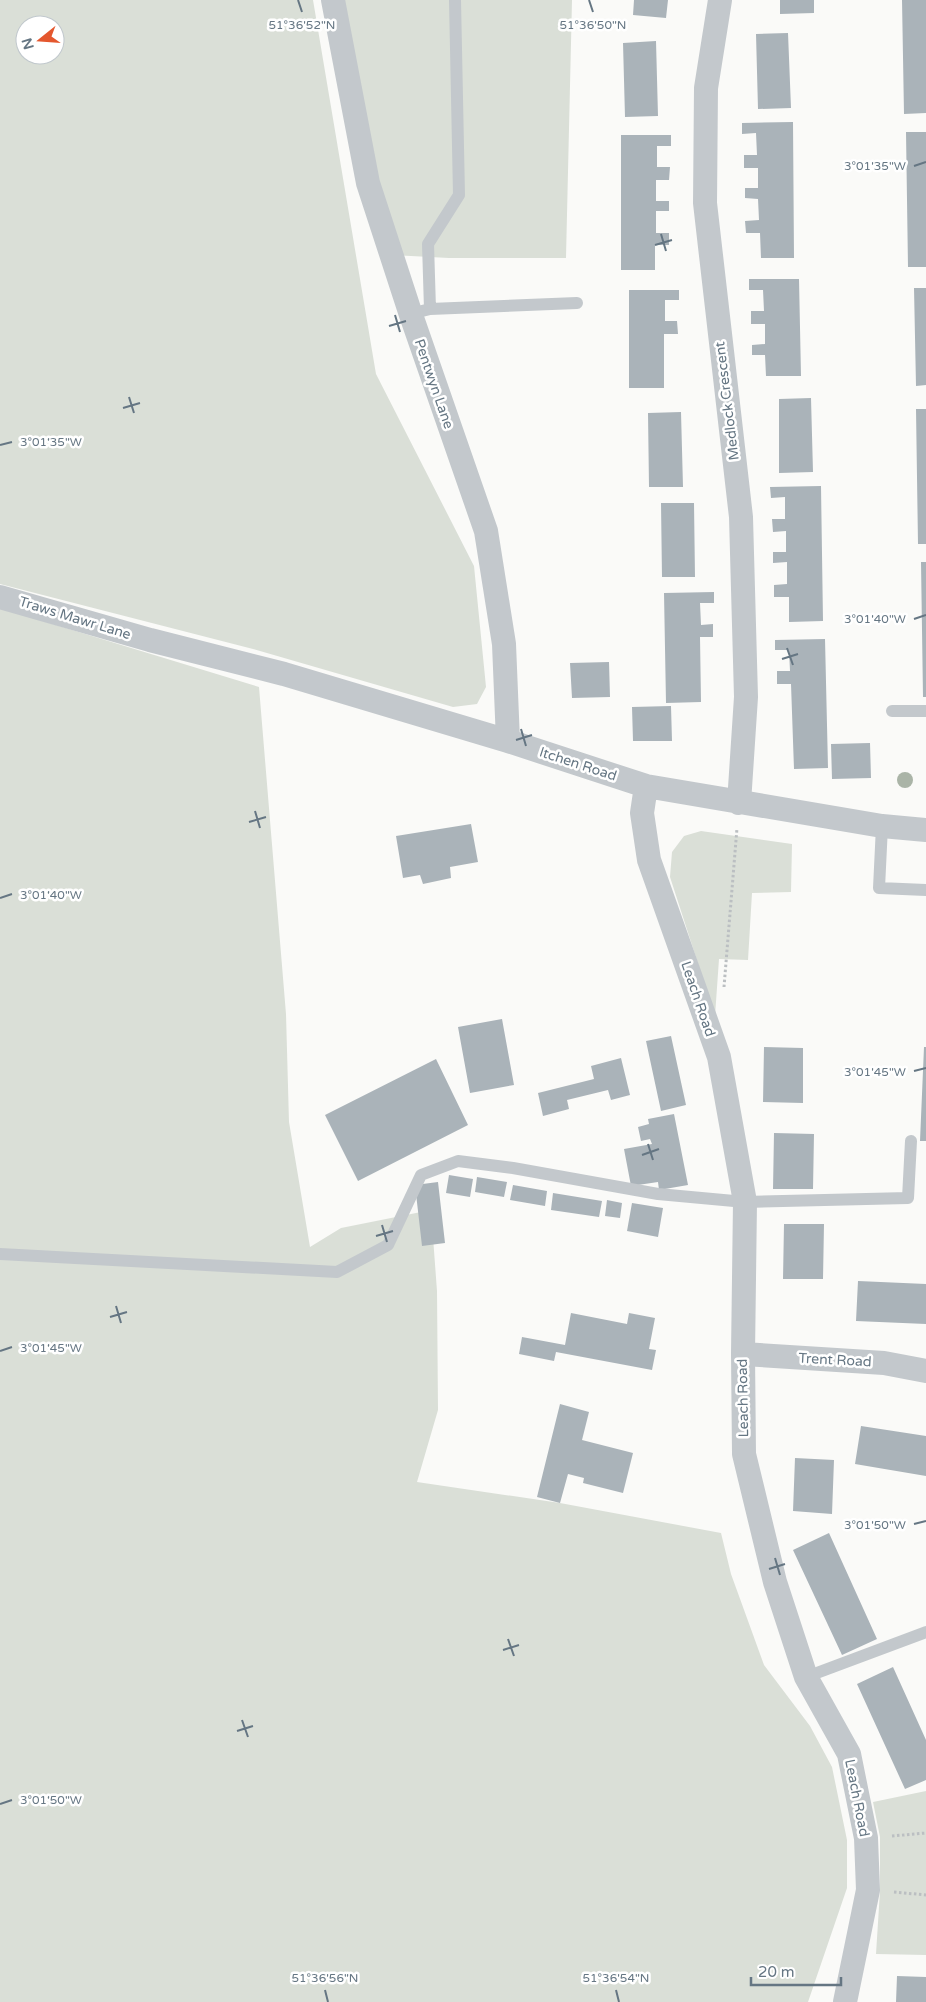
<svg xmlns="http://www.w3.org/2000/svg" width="926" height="2002" font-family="'Varela Round',sans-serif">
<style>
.green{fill:#dadfd7;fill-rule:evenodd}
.building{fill:#aab3b9}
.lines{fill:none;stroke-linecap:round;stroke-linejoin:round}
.path{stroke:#bbbfc2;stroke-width:3;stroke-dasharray:2.5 2.5;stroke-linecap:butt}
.service{stroke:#c3c8cc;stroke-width:12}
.minor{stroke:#c3c8cc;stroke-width:24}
.tree{fill:#aab4a7}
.ticks{fill:none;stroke:#657683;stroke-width:2}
.labels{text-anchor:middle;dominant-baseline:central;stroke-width:5;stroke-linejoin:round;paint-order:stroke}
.street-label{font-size:14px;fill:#657683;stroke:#fff}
.ticks-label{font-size:12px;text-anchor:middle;fill:#657683;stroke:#fff;stroke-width:5;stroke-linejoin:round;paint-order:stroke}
</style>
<rect width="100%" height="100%" fill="#fafaf8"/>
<!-- green -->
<path class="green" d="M0,0H313L376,374L474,566L486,687L477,704L453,707L253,649L0,584ZM25,25H55V55H25Z
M333,0H572L566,258H449L392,255Z
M0,608L259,687L286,1014L289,1122L310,1247L341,1228L431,1210L437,1291L438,1410L417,1482L560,1503L721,1533L731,1574L764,1665L810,1726L832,1767L847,1840V1888L808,2002H0Z
M701,831L792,844L791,892L752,893L748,960L719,959L715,1016L670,877L672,852L684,836Z
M926,1791V1955L876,1954L880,1891V1837L873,1802Z"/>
<!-- building -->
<path class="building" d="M634,0H668L666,18L633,15Z
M780,0H814V13L780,14Z
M902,0H926V113L904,114Z
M788,33L791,108L758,109L756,34Z
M656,41L658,116L625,117L623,43Z
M793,122L794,258H761L760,233H746L745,221L759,220L758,199L745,198V188H758V168H744V155H757L756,133L742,134V123Z
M906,132H926V267H908Z
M621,135H671V146H657V167H670L669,180H656V201H669V211H656V233H669V245H655V270H621Z
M749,279H799L801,376H766L765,355H752V345L765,344V324H751V311H764L763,290H749Z
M914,288H926V385L916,386Z
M629,290H679V300H665V321H677L678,334H664V388H629Z
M811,398L813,472L779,473V399Z
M916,409H926V544H918Z
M681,412L683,487H649L648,413Z
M821,486L823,621L789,622V597H774V585L787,584V562L773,563V552H786V531L773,532L772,519H785V497L771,498L770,487Z
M661,503H694L695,577H662Z
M921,562H926V697H923Z
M714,592V603H700L701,625L713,624V637H700L701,702L666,703L664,593Z
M825,639L828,768L794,769L791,684H777V671H790L789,650H775V640Z
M609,662L610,697L572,698L570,663Z
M671,706L672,741H633L632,707Z
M870,743L871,778L832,779L831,744Z
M471,824L478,862L450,867L451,878L423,884L420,875L403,878L396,836Z
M502,1019L514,1085L470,1093L458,1027Z
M671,1036L686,1105L661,1111L646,1041Z
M764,1047L803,1048V1103L763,1102Z
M924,1047H926V1141H920Z
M621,1058L630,1095L611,1100L608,1090L567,1100L569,1109L543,1116L538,1093L594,1079L591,1066Z
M436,1059L468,1125L358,1181L325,1115Z
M674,1114L688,1185L659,1190L658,1182L631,1186L624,1149L652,1144L650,1139L641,1141L638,1127L649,1124L648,1119Z
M774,1133L814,1134L813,1189H773Z
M449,1175L473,1179L470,1197L446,1193Z
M477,1177L507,1182L504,1197L475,1192Z
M438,1182L445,1243L422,1246L415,1185Z
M513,1185L547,1191L545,1206L510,1200Z
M553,1193L602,1201L599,1217L551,1210Z
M607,1200L622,1203L620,1218L605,1216Z
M632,1203L663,1208L658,1237L627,1231Z
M784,1224H824L823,1279H783Z
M858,1281L926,1284V1324L856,1321Z
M571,1313L627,1324L629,1313L655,1318L649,1349L656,1350L652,1370L556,1352L554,1361L519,1354L522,1337L565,1345Z
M560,1404L589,1412L582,1440L633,1453L623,1493L583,1483L584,1478L568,1474L560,1503L537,1497Z
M861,1426L926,1436V1476L855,1464Z
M795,1458L834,1460L832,1514L793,1511Z
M829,1533L877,1639L842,1655L793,1550Z
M893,1667L926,1740V1780L905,1789L857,1684Z
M897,1976L926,1977V2002H896Z"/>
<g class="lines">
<!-- path -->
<path class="path" d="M724,987L737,828
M892,1836L926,1833
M894,1892L926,1895"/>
<!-- service -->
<path class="service" d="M430,309L428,244L459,195L455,0
M422,311L430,309L577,303
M892,711H926
M882,826L879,888L926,890
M0,1254L337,1272L388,1245L421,1175L458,1161L513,1168L658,1194L745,1202L908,1198L911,1141
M806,1677L926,1632"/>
<!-- minor -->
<path class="minor" d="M333,0L368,183L411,315L486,531L504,644L508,741
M720,0L706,88L705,203L741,517L746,697L739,803
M0,597L150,640L284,674L508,741L646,786L882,826L926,830
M646,786L642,813L649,860L719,1057L745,1202L743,1354L744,1454L775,1582L806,1677L849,1754L866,1838L868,1890L845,2002
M743,1354L884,1363L926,1371"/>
</g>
<!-- trees -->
<circle class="tree" cx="905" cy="780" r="8"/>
<!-- ticks -->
<path class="ticks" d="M298,0L302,12M589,0L593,12M914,166L926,162M661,234L666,251M655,245L672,240M395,315L400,332M389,326L406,321M129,397L134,413M123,408L140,403M0,445L12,442M914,619L926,615M787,648L793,665M782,659L798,654M521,729L526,746M516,740L532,735M255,811L260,828M249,822L266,817M0,898L12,894M914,1071L926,1068M648,1144L653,1160M642,1155L659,1149M382,1225L387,1242M376,1236L393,1231M116,1306L121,1323M110,1317L127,1312M0,1351L12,1347M914,1524L926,1521M775,1558L780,1575M769,1569L785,1564M508,1639L514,1656M503,1650L519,1645M242,1720L248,1737M237,1731L253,1726M0,1804L12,1800M325,1990L328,2002M616,1990L619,2002"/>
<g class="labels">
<!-- street labels -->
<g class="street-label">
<text transform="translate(434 384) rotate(71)">Pentwyn Lane</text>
<text transform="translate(727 401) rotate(-97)">Medlock Crescent</text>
<text transform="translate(75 618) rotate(17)">Traws Mawr Lane</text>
<text transform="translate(578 764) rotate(18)">Itchen Road</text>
<text transform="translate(698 999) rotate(71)">Leach Road</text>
<text transform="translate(835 1360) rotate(3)">Trent Road</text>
<text transform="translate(743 1398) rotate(-91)">Leach Road</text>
<text transform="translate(857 1798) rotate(79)">Leach Road</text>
</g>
</g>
<g class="ticks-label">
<text x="302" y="29">51°36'52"N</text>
<text x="593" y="29">51°36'50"N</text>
<text x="875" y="170">3°01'35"W</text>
<text x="51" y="446">3°01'35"W</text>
<text x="875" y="623">3°01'40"W</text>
<text x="51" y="899">3°01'40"W</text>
<text x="875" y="1076">3°01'45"W</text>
<text x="51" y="1352">3°01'45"W</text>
<text x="875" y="1529">3°01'50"W</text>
<text x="51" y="1804">3°01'50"W</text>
<text x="325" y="1982">51°36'56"N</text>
<text x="616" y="1982">51°36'54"N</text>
</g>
<!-- north arrow -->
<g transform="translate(40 40) rotate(253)"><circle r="24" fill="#ffffff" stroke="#c1c8cd"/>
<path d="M0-4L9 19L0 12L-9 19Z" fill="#e4572e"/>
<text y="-8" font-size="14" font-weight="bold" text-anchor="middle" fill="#657683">N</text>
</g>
<!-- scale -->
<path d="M751 1977v8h90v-8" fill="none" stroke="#657683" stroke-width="2.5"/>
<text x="758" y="1977" font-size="15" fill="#657683" stroke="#ffffff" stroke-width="4" paint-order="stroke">20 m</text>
</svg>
